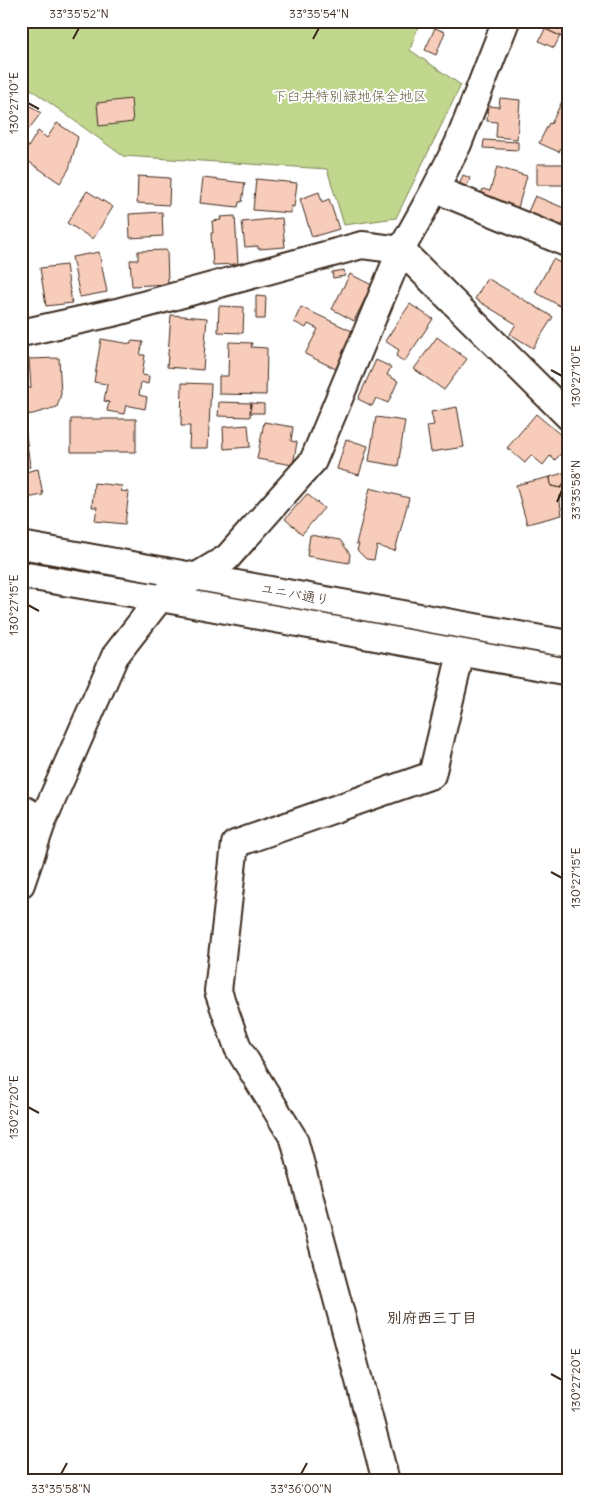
<svg xmlns="http://www.w3.org/2000/svg" width="590" height="1502" font-family="Delius,'Klee One',sans-serif">
<style>
.green{fill:#c0d78d;stroke:#7e8056}
.building{fill:#f8ccba;stroke:#3b2a1e}
.lines{fill:none;stroke-linecap:round;stroke-linejoin:round}
.minor-casing{stroke:#3b2a1e;stroke-width:30}
.minor{stroke:#fff;stroke-width:26}
.ticks{fill:none;stroke:#3b2a1e;stroke-width:2}
.labels{text-anchor:middle;dominant-baseline:central;stroke-width:4;stroke-linejoin:round;paint-order:stroke}
.park-label{font-size:14px;fill:#635e3f;stroke:#fff}
.street-label{font-size:14px;fill:#3b2a1e;stroke:#fff}
.neighbourhood-label{font-size:15px;font-weight:bold;fill:#3b2a1e;stroke:#fff}
.neatline{fill:none;stroke:#3b2a1e;stroke-width:2}
.ticks-label{font-size:12px;text-anchor:middle;fill:#3b2a1e}
</style>
<rect width="100%" height="100%" fill="#fff"/>
<filter id="ink" filterUnits="userSpaceOnUse"><feTurbulence type="fractalNoise" baseFrequency=".02" numOctaves="2"/><feDisplacementMap in="SourceGraphic" scale="10" xChannelSelector="R" yChannelSelector="G"/><feConvolveMatrix kernelMatrix="1 2 1 2 8 2 1 2 1" color-interpolation-filters="sRGB"/></filter>
<g filter="url(#ink)">
<!-- green -->
<path class="green" d="M21,21H420L410,50L461,85L396,218L344,225L327,169L123,156L21,82Z"/>
<!-- building -->
<path class="building" d="M529,21H569V28L564,38Z
M435,28L445,32L436,55L425,50Z
M545,29L560,36L554,48L539,41Z
M568,89L569,151L561,147L559,152L539,143L549,123L551,124Z
M500,98L520,100L517,139L496,137L497,122L487,121L488,106L499,107Z
M21,99L41,113L21,139Z
M131,99L133,122L99,126L97,103Z
M57,123L78,137L69,169L60,183L22,157L38,131L47,138Z
M484,140L518,142V150L483,148Z
M537,164H569V185H537Z
M497,167L527,176L517,211L479,201L483,189L490,191Z
M463,175L470,178L465,191L458,188Z
M138,176L170,178L169,205L137,203Z
M203,178L245,183L242,202H239L238,207L200,203Z
M256,179L297,183L294,207L291,206V213L253,210Z
M87,191L113,207L93,239L67,223Z
M319,192L322,202L329,199L339,229L312,237L300,199Z
M535,196L569,210L560,230L526,216Z
M162,212L163,236L130,238L129,214Z
M235,216L238,264L213,265L211,233H213L212,221L221,220L220,217Z
M282,218L285,247L258,249V246L245,247L242,222Z
M167,250L168,284L132,286L130,260H138V251Z
M99,252L107,292L80,297L72,257Z
M553,259L569,268L568,288L569,289V311L535,292Z
M66,265L72,303L46,306L40,268Z
M344,270L345,276L333,278L332,272Z
M350,274L372,285L354,321L332,309Z
M487,278L553,317L533,348L510,334L516,324L475,299Z
M256,296L266,297L265,319H256Z
M410,304L433,319L404,362L396,356L399,350L385,341Z
M219,306L244,307L243,333L218,332Z
M301,307L354,332L336,369L305,354L318,329L308,324L306,328L294,322Z
M171,315L207,318L203,370L167,367Z
M437,337L467,359L444,390L414,369Z
M101,339L131,344V341L143,342L140,355H145L142,375L149,376L148,384L141,382L139,395L147,397L145,409L126,405L124,414L107,411L109,402L104,401L107,384L94,382Z
M229,342L252,343L251,347L267,348L266,395L219,394V376H228Z
M59,358L61,394L57,407L33,414L21,415V388H31L29,359Z
M376,360L391,367L387,375L398,381L388,403L376,398L372,406L358,399Z
M182,383L211,384L208,448H189L190,426H181Z
M219,402L251,403L250,417L218,416Z
M251,403L264,404V413H250Z
M457,407L464,447L431,452L427,426L434,425L431,412Z
M536,414L569,442V445L555,460L550,456L543,465L531,455L525,463L507,448Z
M376,417L405,421L398,466L369,461Z
M71,419H136V452H71Z
M264,422L293,427L291,441L297,442L293,465L257,459Z
M248,425L250,447L224,449L223,427Z
M25,426L30,467L21,468V427Z
M346,439L368,446L359,475L337,469Z
M38,469L43,495L21,499V473Z
M569,471V474L561,488L551,486L550,477Z
M569,474V501L559,496L562,515L527,524L516,485L550,477L551,486L561,488Z
M94,483L122,486L121,491L129,492L125,524L95,521L97,507H92Z
M370,488L409,498L395,551L377,546L374,560L366,559L357,550L359,544H356Z
M307,494L324,508L302,534L285,519Z
M310,535L340,540L350,554L349,563L307,556Z"/>
<g class="lines">
<defs>
<path id="minor" d="M435,189L569,244
M21,333L117,312L362,245L401,250L569,417
M21,545L569,644
M21,575L160,598L569,672
M21,808L43,820
M21,884L43,820L115,656L160,598L227,558L313,461L401,250L435,189L458,144L506,21
M386,1481L294,1139L238,1048L218,991L235,844L432,775L461,653"/>
</defs>
<!-- minor casing -->
<use href="#minor" class="minor-casing"/>
<!-- minor -->
<use href="#minor" class="minor"/>
</g>
</g>
<!-- ticks -->
<path class="ticks" d="M73,39L79,28M313,39L319,28M28,103L39,109M551,370L562,376M557,502L562,490M28,605L39,611M551,872L562,878M28,1107L39,1113M551,1374L562,1380M61,1474L67,1463M301,1474L307,1463"/>
<g class="labels">
<!-- park labels -->
<g class="park-label">
<text x="350" y="96">下臼井特別緑地保全地区</text>
</g>
<!-- street labels -->
<g class="street-label">
<text transform="translate(295 594) rotate(10)">ユニバ通り</text>
</g>
<!-- neighbourhood labels -->
<g class="neighbourhood-label">
<text x="432" y="1317">別府西三丁目</text>
</g>
</g>
<!-- margin -->
<rect width="590" height="1502" fill="none" stroke="#fff" stroke-width="55"/>
<rect x="28" y="28" width="534" height="1446" class="neatline"/>
<g class="ticks-label">
<text x="79" y="18">33°35'52"N</text>
<text x="319" y="18">33°35'54"N</text>
<text transform="translate(14 103) rotate(-90)" y="4">130°27'10"E</text>
<text transform="translate(576 376) rotate(-90)" y="4">130°27'10"E</text>
<text transform="translate(576 490) rotate(-90)" y="4">33°35'58"N</text>
<text transform="translate(14 605) rotate(-90)" y="4">130°27'15"E</text>
<text transform="translate(576 878) rotate(-90)" y="4">130°27'15"E</text>
<text transform="translate(14 1107) rotate(-90)" y="4">130°27'20"E</text>
<text transform="translate(576 1380) rotate(-90)" y="4">130°27'20"E</text>
<text x="61" y="1493">33°35'58"N</text>
<text x="301" y="1493">33°36'00"N</text>
</g>
</svg>
